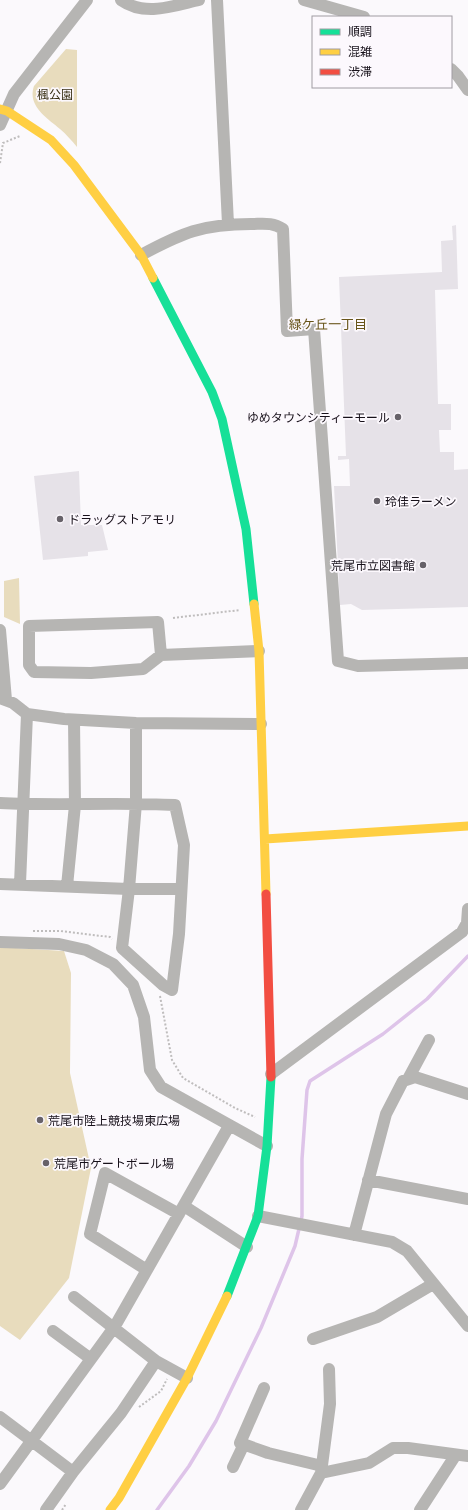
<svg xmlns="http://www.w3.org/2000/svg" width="468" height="1510" font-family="'Noto Sans','Noto Sans JP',sans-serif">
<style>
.green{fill:#e8dcbd}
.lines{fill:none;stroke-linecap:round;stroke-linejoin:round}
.stream{stroke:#dec4e9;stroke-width:3.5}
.building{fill:#e6e2e8}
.path{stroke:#bfbdbd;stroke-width:2;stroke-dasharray:2 2;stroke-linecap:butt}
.street{stroke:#b6b5b3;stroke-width:12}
.fast{stroke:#16e098;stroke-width:9}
.slow{stroke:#ffcf43;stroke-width:9}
.jam{stroke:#f24e42;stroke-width:9}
.poi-dot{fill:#676269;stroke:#fcf8fd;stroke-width:1.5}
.labels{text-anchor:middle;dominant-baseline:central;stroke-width:3.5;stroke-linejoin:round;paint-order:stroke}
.park-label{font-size:12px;fill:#362d12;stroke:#fcf8fd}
.poi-label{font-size:12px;fill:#17111a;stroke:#fcf8fd;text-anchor:start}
.neighbourhood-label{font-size:13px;fill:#675419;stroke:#fcf8fd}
</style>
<rect width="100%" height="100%" fill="#fbf9fc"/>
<!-- green -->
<path class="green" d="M66,49L77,50V147C72,141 66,134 60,129C47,118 27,106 34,86Z
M19,578L20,624L4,617V581Z
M0,947L64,951L71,973L70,1073L91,1168L69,1278L20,1340L0,1326Z"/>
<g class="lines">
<!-- stream -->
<path class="stream" d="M157,1510L189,1466L216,1421L261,1328L295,1246L302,1216V1159L307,1090L310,1081L383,1034L427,999L468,956"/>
</g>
<!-- building -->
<path class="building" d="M456,225L458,289L435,290L438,404H451V430H439L440,452H454V470L468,469V607L362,610L351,604L340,605L334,486H350L349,459L338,460V456H346L339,277L442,272L441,241L453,240L452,226Z
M79,471L81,525H102L108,550L88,552V556L43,560L34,476Z"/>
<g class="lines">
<!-- path -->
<path class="path" d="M0,163L3,143L20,136
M173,618L240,610
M33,931H60L110,937L112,939
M160,996L172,1060L183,1078L235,1108L255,1117
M139,1407L161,1391L167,1379
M62,1510L66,1504"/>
<!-- street -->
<path class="street" d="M121,0C145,17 173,6 199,0
M217,0L228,224
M304,0L364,17
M451,69L458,76L468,90
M0,125L14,94L87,0
M141,255C182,233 202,224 251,224C263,224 272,222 283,229L287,331L314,329L338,661L358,666L468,663
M0,630L6,700
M161,655L158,622L29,626V665L34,672L91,673L143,669L161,655L259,651
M0,698L13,703L27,714L64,719L136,723L261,724
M0,803C58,806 116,802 175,805L184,845L179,934L172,990L163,985L122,948L129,889H181
M0,884L129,889L136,803V723
M20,884L27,714
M67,886L75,805L74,720
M0,942L59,944L86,950L113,964L133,985L144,1017L150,1070L161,1087L267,1146
M271,1074L462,932L467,923L468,909
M408,1079L429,1040
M368,1180L468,1199
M184,1206L247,1247
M258,1216L392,1242L407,1251L468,1326
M354,1235L386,1114L403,1081L415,1077L468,1094
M147,1270L90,1234L105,1173L179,1214
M74,1297L156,1361
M53,1331L91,1359
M313,1339L377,1317L433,1284
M264,1388L240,1443L268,1453L322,1466
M0,1417L73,1472
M233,1467L244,1444
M321,1473L330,1404L329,1369
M0,1484L115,1326L229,1126
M46,1510L73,1472L121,1413L156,1361L187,1378
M301,1510L321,1473L369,1463L393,1448H408L468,1456
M420,1510L455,1456"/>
<!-- fast -->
<path class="fast" d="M153,278L212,392L222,419L246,529L254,604
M227,1296L258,1216L267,1146L271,1077"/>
<!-- slow -->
<path class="slow" d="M0,109L7,111L51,140L74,165L141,255L153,278
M254,604L259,651L266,894
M265,839L468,826
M110,1510L119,1498L187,1378L227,1296"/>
<!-- jam -->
<path class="jam" d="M266,894L271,1077"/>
</g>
<!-- markers -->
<g class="poi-dot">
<circle cx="398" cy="417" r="4"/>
<circle cx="377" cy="501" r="4"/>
<circle cx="60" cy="519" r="4"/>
<circle cx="423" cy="565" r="4"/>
<circle cx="40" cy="1120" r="4"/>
<circle cx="46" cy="1163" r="4"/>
</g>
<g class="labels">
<!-- park labels -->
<g class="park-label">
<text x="55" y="94">楓公園</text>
</g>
<!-- poi labels -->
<g class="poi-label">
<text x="390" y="417" text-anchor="end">ゆめタウンシティーモール</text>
<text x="385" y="501">玲佳ラーメン</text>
<text x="68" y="519">ドラッグストアモリ</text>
<text x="415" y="565" text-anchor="end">荒尾市立図書館</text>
<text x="48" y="1120">荒尾市陸上競技場東広場</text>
<text x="54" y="1163">荒尾市ゲートボール場</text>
</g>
<!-- neighbourhood labels -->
<g class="neighbourhood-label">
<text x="328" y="324">緑ケ丘一丁目</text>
</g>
</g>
<!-- legend -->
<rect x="312" y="16" width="140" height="72" fill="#fcf8fd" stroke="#a09ca2"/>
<rect x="320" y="29" width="20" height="6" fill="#16e098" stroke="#a09ca2"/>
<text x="348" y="36" font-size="12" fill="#17111a">順調</text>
<rect x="320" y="49" width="20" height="6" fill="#ffcf43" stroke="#a09ca2"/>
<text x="348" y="56" font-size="12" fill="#17111a">混雑</text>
<rect x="320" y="69" width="20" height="6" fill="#f24e42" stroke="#a09ca2"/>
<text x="348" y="76" font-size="12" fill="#17111a">渋滞</text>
</svg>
